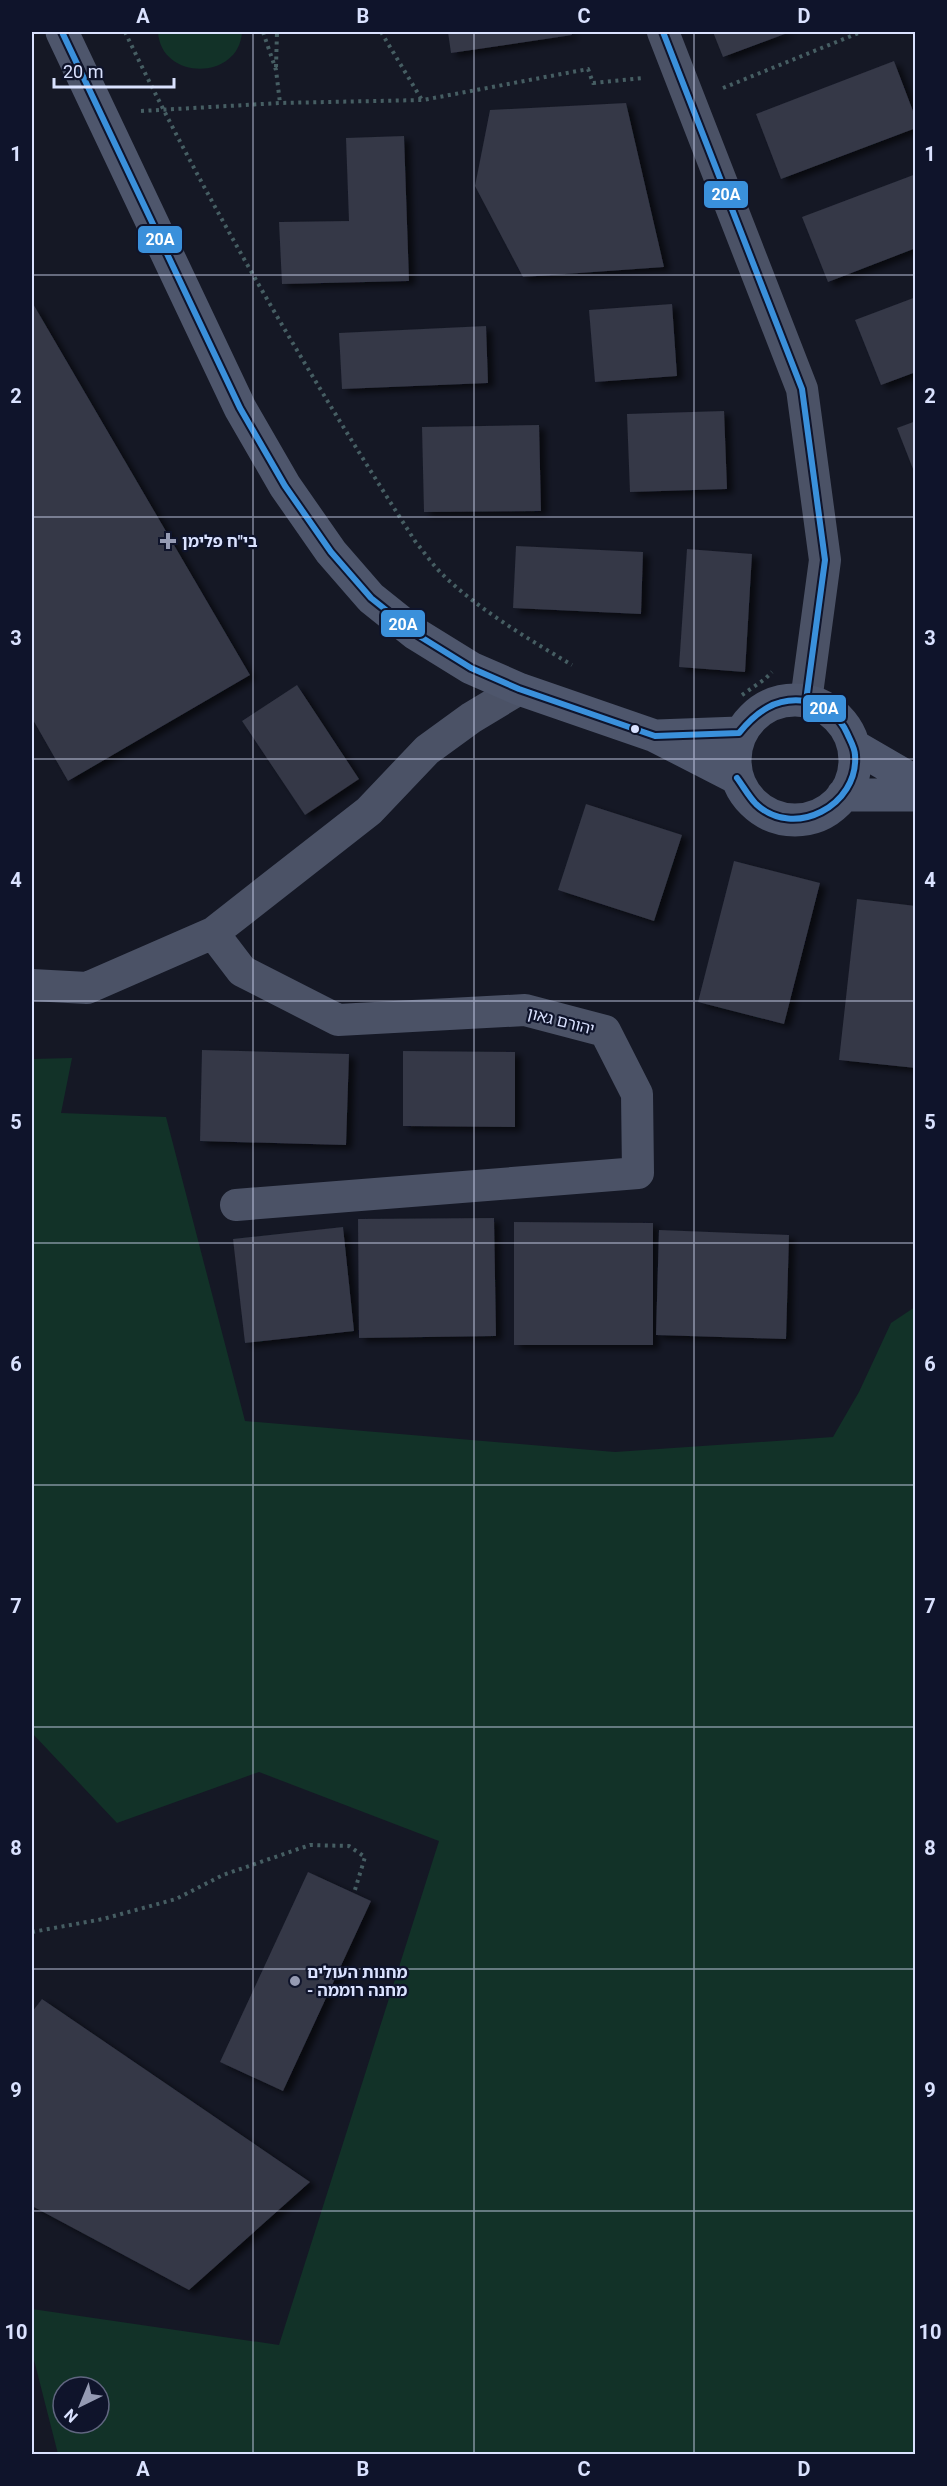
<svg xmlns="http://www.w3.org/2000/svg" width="947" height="2486" font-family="Roboto,'Noto Sans Hebrew',sans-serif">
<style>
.green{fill:#123228;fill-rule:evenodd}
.building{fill:#343746;filter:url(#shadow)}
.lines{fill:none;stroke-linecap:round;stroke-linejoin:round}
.path{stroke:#465e63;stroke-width:4;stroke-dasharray:3 4.5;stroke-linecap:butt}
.street{stroke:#4b5266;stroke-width:32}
.secondary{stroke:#4e566c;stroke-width:33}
.bus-1-casing{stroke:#0f142b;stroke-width:10}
.bus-1{stroke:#3a90db;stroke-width:6}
.grid{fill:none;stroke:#dae2ff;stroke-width:1.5;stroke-opacity:0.55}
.poi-dot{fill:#959bb3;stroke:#0f142b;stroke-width:2}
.bus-dot{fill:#dae2ff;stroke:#0f142b;stroke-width:2}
.labels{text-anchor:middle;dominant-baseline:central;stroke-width:4.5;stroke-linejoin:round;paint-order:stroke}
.poi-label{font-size:16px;font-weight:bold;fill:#dae2ff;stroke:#0f142b;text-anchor:start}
.street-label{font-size:16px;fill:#dae2ff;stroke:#0f142b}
.line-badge{stroke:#0f142b;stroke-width:2}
.badge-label{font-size:16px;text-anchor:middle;font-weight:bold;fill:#fff}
.neatline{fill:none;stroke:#dae2ff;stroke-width:2}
.grid-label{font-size:20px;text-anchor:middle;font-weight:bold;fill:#dae2ff}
</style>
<defs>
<filter id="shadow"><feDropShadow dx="6" dy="4" stdDeviation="3" flood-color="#0009"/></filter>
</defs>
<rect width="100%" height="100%" fill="#151825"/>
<!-- green -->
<path class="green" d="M158,32H242C239,81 161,81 158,32Z
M72,1058L61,1113L166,1117L245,1421L615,1452L833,1437L859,1392L891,1323L915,1307V2454H58L32,2352V2309L279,2345L439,1841L259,1772L117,1823L32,1733V1059ZM63,2387H99V2423H63Z"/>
<!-- building -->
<path class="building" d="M448,32H571L572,35L451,53Z
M713,32H790L723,57Z
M894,61L916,119V128L781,179L756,114Z
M626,103L664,267L523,277L475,186L490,110Z
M404,136L409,281L282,284L279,222L349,221L346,138Z
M916,174V248L828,282L802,217Z
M916,297V372L881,385L855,320Z
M32,302L250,675L68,781L32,718Z
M672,304L677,376L595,382L589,310Z
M486,326L488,383L342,389L339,333Z
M724,411L727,489L630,492L627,414Z
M916,421V474H915L897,428Z
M539,425L541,511L424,512L422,427Z
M516,546L643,552L641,614L513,608Z
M687,549L752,554L745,672L679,667Z
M297,685L359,779L305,815L242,721Z
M586,804L682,835L654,921L558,890Z
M734,861L820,883L784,1024L698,1002Z
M857,899L916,906V1068L839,1060Z
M202,1050L349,1054L346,1145L200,1141Z
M403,1051L515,1052V1127L403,1126Z
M494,1218L496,1336L359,1338L358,1219Z
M514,1222L653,1223V1345H514Z
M343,1227L354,1331L245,1343L233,1239Z
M659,1230L789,1235L786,1339L656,1335Z
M308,1872L371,1901L283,2091L220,2062Z
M42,1999L310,2182L189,2290L32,2206V2012Z"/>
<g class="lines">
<!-- path -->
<path class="path" d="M125,32C209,207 310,377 415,541C424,552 432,564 442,574C479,610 527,638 572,665
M263,32L276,70L280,103
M381,32L422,100
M276,67L277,32
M723,88L861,32
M141,111L280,103L423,100L588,69L593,83L643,78
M742,695L765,679L772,672
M32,1932L103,1919L176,1899L223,1875L310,1845L349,1846L365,1857L354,1893"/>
<!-- street -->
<path class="street" d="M663,32L802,389L825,560L806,701
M213,933L242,971L338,1020L525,1010L605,1031L637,1094L638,1173L236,1205
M32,985L87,988L213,933L369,811L427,750L471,718L519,689"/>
<!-- secondary -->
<path class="secondary" d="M62,32L240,408L285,486L331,552L371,598L416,634L471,668L519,689L655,736L737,778
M735 760a60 60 0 1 1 120 0a60 60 0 1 1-120 0Z
M657,736L739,733
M854,746L916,782
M843,795H916"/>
<defs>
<path id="bus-1" d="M62,32L240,408L285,486L331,552L371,598L416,634L471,668L519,689L655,736L739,733C756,712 776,697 805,701C823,704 840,717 847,733C850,740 855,748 855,755C859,805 794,840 756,804C749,797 743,786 737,778
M663,32L802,389L825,560L806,701"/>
</defs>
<!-- bus-1 casing -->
<use href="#bus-1" class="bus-1-casing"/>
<!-- bus-1 -->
<use href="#bus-1" class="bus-1"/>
</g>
<!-- grid -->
<path class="grid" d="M253,32V2454M474,32V2454M694,32V2454M32,275H916M32,517H916M32,759H916M32,1001H916M32,1243H916M32,1485H916M32,1727H916M32,1969H916M32,2211H916"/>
<!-- markers -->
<g class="poi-dot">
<path d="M165 532h6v6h6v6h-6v6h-6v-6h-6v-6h6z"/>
<circle cx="295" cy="1981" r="6"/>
</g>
<circle class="bus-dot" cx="635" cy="729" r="5"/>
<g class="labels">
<!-- poi labels -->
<g class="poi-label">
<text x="182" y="541">בי"ח פלימן</text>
<text x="307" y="1972">מחנות העולים<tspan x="307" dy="18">- מחנה רוממה</tspan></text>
</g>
<!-- street labels -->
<g class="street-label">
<text transform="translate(561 1021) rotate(14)">יהורם גאון</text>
</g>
</g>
<g class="line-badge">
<rect x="703" y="180" width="46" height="29" rx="6" fill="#3a90db"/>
<rect x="137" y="225" width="46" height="29" rx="6" fill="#3a90db"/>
<rect x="380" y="609" width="46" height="29" rx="6" fill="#3a90db"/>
<rect x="802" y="694" width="45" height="29" rx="6" fill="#3a90db"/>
</g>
<g class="badge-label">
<text x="726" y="200">20A</text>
<text x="160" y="245">20A</text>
<text x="403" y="630">20A</text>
<text x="824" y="714">20A</text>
</g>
<!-- border -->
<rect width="947" height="2486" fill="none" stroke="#0f142b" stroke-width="66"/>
<!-- north arrow -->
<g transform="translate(81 2405) rotate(223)"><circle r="28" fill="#0f142b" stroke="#606680" stroke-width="1.5"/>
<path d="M0-4.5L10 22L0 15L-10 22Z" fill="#959bb3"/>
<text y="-9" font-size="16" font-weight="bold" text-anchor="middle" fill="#dae2ff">N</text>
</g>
<!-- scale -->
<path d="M54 78v9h120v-9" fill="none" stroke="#dae2ff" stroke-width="3"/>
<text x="63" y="78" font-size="18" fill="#dae2ff" stroke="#0f142b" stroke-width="4.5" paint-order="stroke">20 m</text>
<rect x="33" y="33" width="881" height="2420" class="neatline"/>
<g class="grid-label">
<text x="143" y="23">A</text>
<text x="363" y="23">B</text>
<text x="584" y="23">C</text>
<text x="804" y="23">D</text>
<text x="16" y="161">1</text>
<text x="930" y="161">1</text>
<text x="16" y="403">2</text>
<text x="930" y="403">2</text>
<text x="16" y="645">3</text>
<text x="930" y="645">3</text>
<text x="16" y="887">4</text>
<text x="930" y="887">4</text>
<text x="16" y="1129">5</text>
<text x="930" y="1129">5</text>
<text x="16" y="1371">6</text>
<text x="930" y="1371">6</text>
<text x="16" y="1613">7</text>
<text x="930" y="1613">7</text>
<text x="16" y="1855">8</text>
<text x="930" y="1855">8</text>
<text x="16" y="2097">9</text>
<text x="930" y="2097">9</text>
<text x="16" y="2339">10</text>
<text x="930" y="2339">10</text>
<text x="143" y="2476">A</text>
<text x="363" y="2476">B</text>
<text x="584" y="2476">C</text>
<text x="804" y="2476">D</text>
</g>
</svg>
